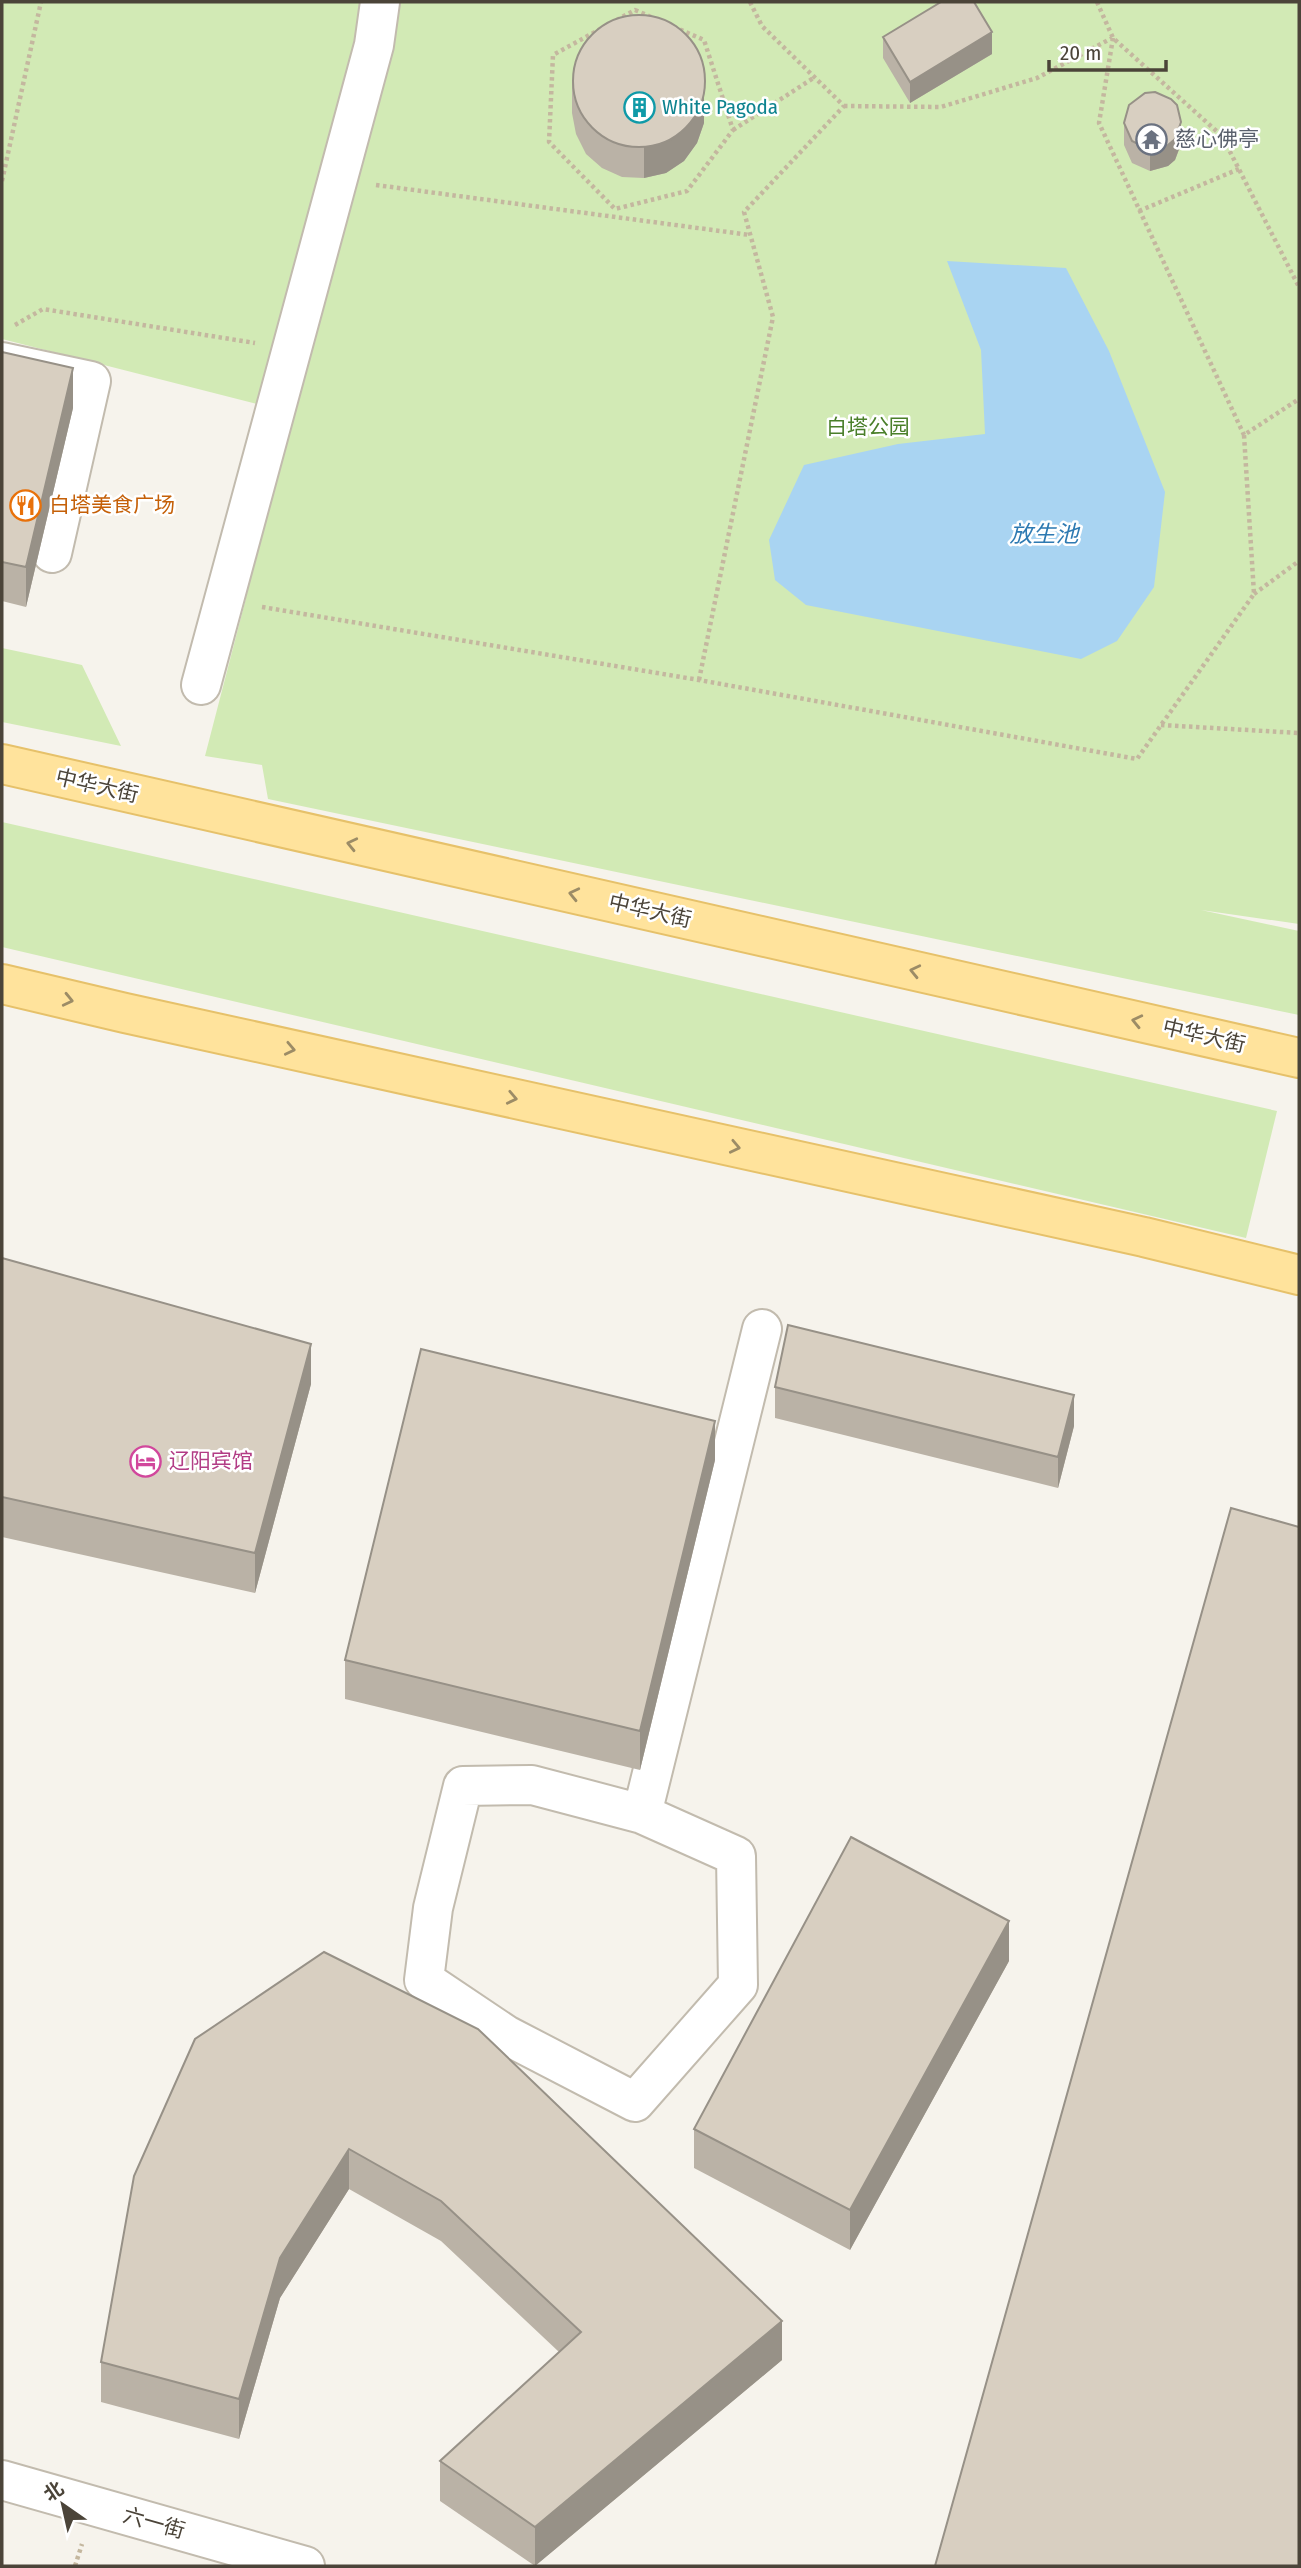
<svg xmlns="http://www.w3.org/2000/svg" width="1301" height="2568" font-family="'Fira Sans Condensed','Noto Sans SC',sans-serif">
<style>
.green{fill:#d2eab5}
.water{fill:#a9d4f2}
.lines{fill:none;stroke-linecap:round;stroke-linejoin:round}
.minor-casing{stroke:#c2bbae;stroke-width:42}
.major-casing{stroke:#e6c16a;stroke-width:42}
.path{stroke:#c4b79f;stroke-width:4.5;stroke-dasharray:3.5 3.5;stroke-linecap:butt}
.minor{stroke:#fff;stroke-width:38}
.major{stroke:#ffe39c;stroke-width:38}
.wall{fill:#bab2a6}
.shaded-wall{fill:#979187}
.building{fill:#d8cfc1;stroke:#979187;stroke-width:2}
.oneway{stroke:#9c8c66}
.labels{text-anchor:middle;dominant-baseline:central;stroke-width:5;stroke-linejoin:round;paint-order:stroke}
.culture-label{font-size:21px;fill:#0d838f;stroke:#fff;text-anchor:start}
.worship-label{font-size:21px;fill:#5b616d;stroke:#fff;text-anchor:start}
.park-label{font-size:21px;fill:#4a7f2a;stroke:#fff}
.food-label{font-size:21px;fill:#c56008;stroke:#fff;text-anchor:start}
.street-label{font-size:21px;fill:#4b4439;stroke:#fff}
.hotel-label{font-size:21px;fill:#b23c85;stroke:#fff;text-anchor:start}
.water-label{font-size:23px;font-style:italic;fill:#2e7ab2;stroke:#fff}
</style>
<rect width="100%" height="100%" fill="#f6f3ec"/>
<!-- green -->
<path class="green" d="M2,2H1299V924L1201,910L1299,931V1015L268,799L262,765L205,756L246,598L261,405L2,339Z
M2,648L82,665L121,746L2,722Z
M2,822L1277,1111L1246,1238L2,947Z"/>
<!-- water -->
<path class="water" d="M947,261L1066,268L1109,351L1165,492L1154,587L1117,641L1081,659L806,605L775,580L769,540L804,465L898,444L985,434L981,350Z"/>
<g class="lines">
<defs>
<path id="minor" d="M2,362L91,381L52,553
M201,685L374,45L380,2
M642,1814L736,1856L738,1985L635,2102L506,2035L424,1980L433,1908L463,1786L532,1785L642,1814L762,1329
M2,2480L305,2566"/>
<path id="major" d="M2,764L1299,1058
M2,984L125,1013L1144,1237L1299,1275"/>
</defs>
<!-- minor casing -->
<use href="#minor" class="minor-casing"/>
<!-- major casing -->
<use href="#major" class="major-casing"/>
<!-- path -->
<path class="path" d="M1097,2L1113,38L1222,136L1299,287
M635,10L704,40L733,130L687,191L615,209L549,142L553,55Z
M1113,38L1099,123L1244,435
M844,106L941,107L1037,78L1112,38
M733,130L815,77
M2,181L41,2
M376,185L750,235
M1139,211L1239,169
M15,325L43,309L255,343
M1254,594L1299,561
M262,607L699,680L1137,759L1254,594L1244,435L1299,399
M699,680L773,317L744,212L844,106L762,26L750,2
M1161,725L1299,733
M75,2566L82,2544"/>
<!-- minor -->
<use href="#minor" class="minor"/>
<!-- major -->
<use href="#major" class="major"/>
</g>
<!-- wall -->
<path class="wall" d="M883,37L992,54L910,103L883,58Z
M572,82L704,123L697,143L684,161L666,173L644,178L622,177L602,168L586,154L576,134L572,113Z
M1124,123L1181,144L1175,160L1168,166L1150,171L1132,163L1124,145Z
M2,352L73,408L26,607L2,601Z
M2,1258L311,1384L255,1593L2,1537Z
M775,1387L1074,1426L1058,1488L775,1418Z
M715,1460L640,1770L345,1699V1660Z
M1009,1961L850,2250L694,2168V2129Z
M195,2039L782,2360L535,2566L440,2501V2461L559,2352L441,2241L349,2189L280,2298L239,2439L101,2402V2362Z"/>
<!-- shaded-wall -->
<path class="shaded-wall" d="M992,32V54L910,103V82Z
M704,92V123L697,143L684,161L666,173L644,178V147Z
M1181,122V144L1175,160L1168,166L1150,171V150Z
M73,368V408L26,607V567Z
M311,1344V1384L255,1593V1553Z
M1074,1395V1426L1058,1488V1457Z
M715,1421V1460L640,1770V1731Z
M1009,1921V1961L850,2250V2210Z
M349,2149V2189L280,2298L239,2439V2399L280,2258Z
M782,2321V2360L535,2566V2527Z"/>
<!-- building -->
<path class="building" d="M941,2H974L992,32L910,82L883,37Z
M573 81a66 66 0 1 1 132 0a66 66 0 1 1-132 0Z
M1155,92L1171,99L1177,105L1181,122L1175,139L1168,145L1150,150L1132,141L1124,123L1129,105L1145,93Z
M2,352L73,368L26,567L2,562Z
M2,1258L311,1344L255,1553L2,1497Z
M788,1325L1074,1395L1058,1457L775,1387Z
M421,1349L715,1421L640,1731L345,1660Z
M1231,1508L1299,1527V2566H935Z
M851,1837L1009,1921L850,2210L694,2129Z
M324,1952L478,2029L782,2321L535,2527L440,2461L581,2332L441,2201L349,2149L280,2258L239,2399L101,2362L134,2176L195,2039Z"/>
<!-- one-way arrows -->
<defs><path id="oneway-chevron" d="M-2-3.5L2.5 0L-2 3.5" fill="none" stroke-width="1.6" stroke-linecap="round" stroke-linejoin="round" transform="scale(1.75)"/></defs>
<g class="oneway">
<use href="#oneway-chevron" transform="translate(352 844) rotate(-167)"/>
<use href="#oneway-chevron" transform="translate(574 894) rotate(-167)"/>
<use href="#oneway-chevron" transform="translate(915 971) rotate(-167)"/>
<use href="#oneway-chevron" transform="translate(68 1000) rotate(13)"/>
<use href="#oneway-chevron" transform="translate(1137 1021) rotate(-167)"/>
<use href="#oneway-chevron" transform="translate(290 1049) rotate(12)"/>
<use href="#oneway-chevron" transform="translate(512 1098) rotate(12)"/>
<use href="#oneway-chevron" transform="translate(735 1147) rotate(12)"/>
</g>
<!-- icons -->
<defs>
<symbol id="building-ring" viewBox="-11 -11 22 22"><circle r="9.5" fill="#fff" stroke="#0f9aa8" stroke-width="1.5"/><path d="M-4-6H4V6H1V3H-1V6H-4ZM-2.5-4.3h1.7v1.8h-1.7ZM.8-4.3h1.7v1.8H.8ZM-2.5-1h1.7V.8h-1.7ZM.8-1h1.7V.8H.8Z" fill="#0f9aa8"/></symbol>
<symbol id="temple-ring" viewBox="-11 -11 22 22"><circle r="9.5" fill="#fff" stroke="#6b7280" stroke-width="1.5"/><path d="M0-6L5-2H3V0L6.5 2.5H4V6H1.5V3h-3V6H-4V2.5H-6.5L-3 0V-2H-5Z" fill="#6b7280"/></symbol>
<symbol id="restaurant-ring" viewBox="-11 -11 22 22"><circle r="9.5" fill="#fff" stroke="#e8710a" stroke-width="1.5"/><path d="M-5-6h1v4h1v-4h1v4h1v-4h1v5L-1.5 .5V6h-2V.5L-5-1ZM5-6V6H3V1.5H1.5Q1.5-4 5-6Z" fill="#e8710a"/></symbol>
<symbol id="hotel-ring" viewBox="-11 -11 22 22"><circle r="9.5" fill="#fff" stroke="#d1479c" stroke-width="1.5"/><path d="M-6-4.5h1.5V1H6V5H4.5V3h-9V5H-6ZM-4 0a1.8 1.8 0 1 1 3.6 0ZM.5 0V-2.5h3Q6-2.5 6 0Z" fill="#d1479c"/></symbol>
</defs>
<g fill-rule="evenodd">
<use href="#building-ring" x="622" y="90" width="35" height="35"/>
<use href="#temple-ring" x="1134" y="122" width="35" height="35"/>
<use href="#restaurant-ring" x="8" y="488" width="35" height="35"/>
<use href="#hotel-ring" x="128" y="1444" width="35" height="35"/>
</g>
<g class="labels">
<!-- culture labels -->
<g class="culture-label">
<text x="662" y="107">White Pagoda</text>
</g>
<!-- worship labels -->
<g class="worship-label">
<text x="1175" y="139">慈心佛亭</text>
</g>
<!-- park labels -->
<g class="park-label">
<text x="868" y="427">白塔公园</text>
</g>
<!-- food labels -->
<g class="food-label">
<text x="49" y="505">白塔美食广场</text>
</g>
<!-- street labels -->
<g class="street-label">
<text transform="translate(97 786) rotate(13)">中华大街</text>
<text transform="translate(650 911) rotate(13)">中华大街</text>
<text transform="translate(1204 1036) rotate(13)">中华大街</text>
<text transform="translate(154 2523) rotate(16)">六一街</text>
</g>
<!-- hotel labels -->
<g class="hotel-label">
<text x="169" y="1461">辽阳宾馆</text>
</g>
<!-- water labels -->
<g class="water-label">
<text x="1044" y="534">放生池</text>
</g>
</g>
<!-- border -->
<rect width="1301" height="2568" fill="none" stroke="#4b4439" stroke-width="7"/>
<!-- north arrow -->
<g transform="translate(63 2505) rotate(326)" stroke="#ffffff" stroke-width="5" paint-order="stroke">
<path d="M0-5L12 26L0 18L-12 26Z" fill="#4b4439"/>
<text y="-10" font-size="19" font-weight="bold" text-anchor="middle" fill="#4b4439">北</text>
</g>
<!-- scale -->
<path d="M1049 60v10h117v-10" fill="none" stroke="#4b4439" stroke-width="3.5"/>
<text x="1060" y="60" font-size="21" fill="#4b4439" stroke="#ffffff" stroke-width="5" paint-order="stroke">20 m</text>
</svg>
